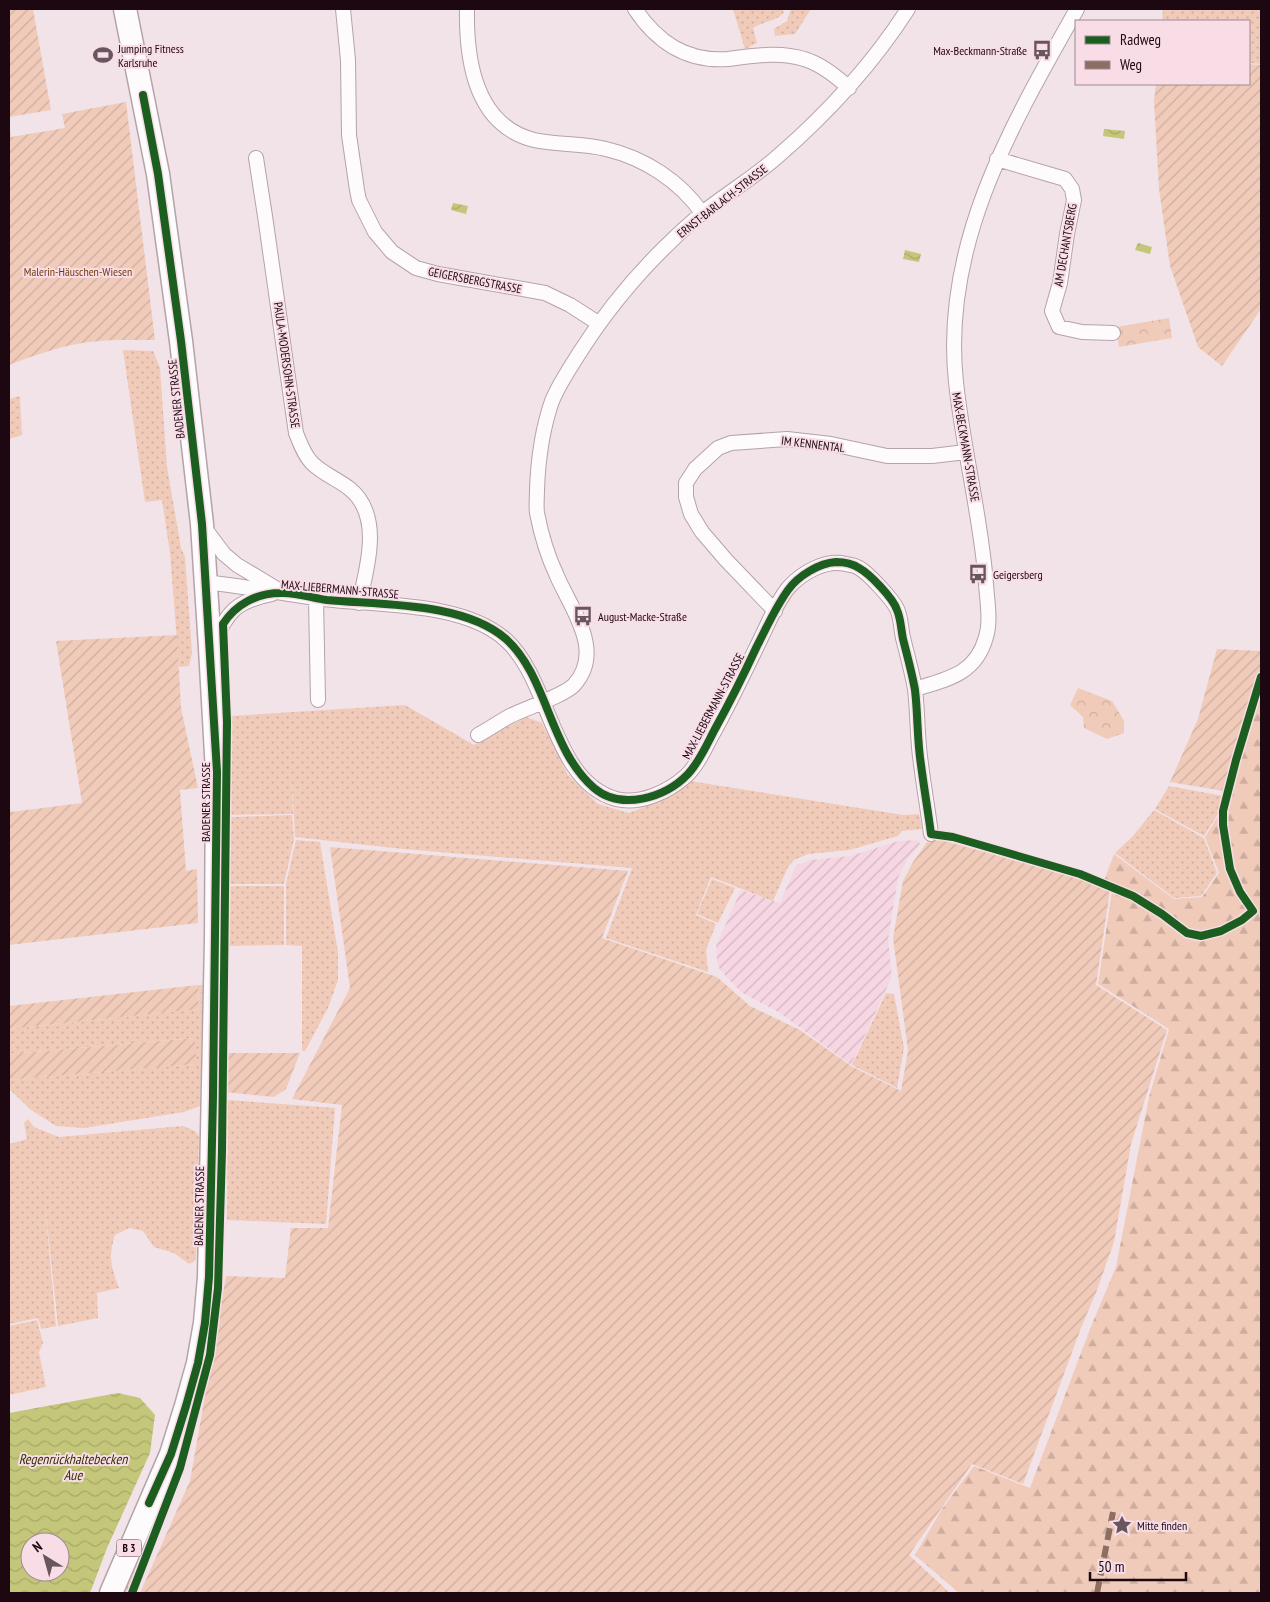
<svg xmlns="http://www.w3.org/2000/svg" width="1270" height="1602" font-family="'PT Sans Narrow',sans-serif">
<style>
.industrial{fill:url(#industrial-furrows)}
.grass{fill:url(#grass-dots)}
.forest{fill:url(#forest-firs)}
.park{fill:url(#park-crowns)}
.garden{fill:url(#garden-furrows)}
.water{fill:url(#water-waves);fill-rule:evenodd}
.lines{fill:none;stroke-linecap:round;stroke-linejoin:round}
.minor-casing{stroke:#b4a3aa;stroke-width:16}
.primary-casing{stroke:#b4a3aa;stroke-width:25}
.minor{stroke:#fdfbfc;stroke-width:14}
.primary{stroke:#fdfbfc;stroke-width:22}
.quiet{stroke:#8d6e63;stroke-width:6;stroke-dasharray:12 6;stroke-linecap:butt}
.cycleway-casing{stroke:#f8dde7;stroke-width:11}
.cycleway{stroke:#1b5e20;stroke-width:8}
.labels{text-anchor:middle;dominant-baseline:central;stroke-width:4;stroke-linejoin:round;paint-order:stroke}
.shield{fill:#f8dde7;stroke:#5f4852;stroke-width:1}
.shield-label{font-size:11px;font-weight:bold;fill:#1d0812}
.poi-label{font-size:12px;fill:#1d0812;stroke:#f8dde7;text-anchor:start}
.street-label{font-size:12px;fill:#1d0812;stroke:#f8dde7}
.park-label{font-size:12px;fill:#753b0b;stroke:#f8dde7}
.water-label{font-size:14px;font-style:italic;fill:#313404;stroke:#f8dde7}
</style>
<defs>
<pattern id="industrial-furrows" width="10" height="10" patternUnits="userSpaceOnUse" patternTransform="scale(1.25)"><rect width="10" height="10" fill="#f6d6e2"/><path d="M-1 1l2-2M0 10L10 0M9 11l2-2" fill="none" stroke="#d2b6c1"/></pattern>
<pattern id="grass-dots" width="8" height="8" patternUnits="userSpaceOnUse" patternTransform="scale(1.25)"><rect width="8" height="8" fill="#f1cbba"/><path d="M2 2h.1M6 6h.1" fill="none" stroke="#cead9f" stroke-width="1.8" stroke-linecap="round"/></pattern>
<pattern id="forest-firs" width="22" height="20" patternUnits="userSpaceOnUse" patternTransform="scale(1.25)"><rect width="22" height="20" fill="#f1cbba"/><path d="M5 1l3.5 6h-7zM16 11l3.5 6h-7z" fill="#cead9f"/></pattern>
<pattern id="park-crowns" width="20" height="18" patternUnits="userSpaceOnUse" patternTransform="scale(1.25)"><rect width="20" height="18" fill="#f1cbba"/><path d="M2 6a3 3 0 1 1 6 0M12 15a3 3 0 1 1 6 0" fill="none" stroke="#cead9f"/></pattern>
<pattern id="garden-furrows" width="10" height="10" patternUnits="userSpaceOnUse" patternTransform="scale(1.25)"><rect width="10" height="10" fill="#f1cbba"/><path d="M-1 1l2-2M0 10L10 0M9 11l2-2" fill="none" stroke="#cead9f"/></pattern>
<pattern id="water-waves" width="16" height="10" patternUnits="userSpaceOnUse" patternTransform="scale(1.25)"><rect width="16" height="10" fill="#c4c679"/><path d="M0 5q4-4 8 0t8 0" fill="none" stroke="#a8a968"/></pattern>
</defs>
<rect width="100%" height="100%" fill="#f2e3e8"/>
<!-- industrial -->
<path class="industrial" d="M918,840L920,844L907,860L898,878L888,940L892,977L851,1065L780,1013L741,992L720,970L717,962L716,946L741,890L780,903L794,870L798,865L810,860L850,856L899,841Z"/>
<!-- grass -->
<path class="grass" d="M733,9H782L784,12C777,22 763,21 753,28L757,43L745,49Z
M791,9H811L795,34L775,36L774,29L787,21Z
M1163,9H1261V64L1249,63V21H1162Z
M123,350L153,351L160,368L167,467L181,548L185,557L192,653L189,666L179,667L170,553L162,500L145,502Z
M20,396L22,435L9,439V399Z
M405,705L474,745L526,717L542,723L568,775L598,804L629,813L671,796L690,781L903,815L919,814L922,829L902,831L898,836L849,850L808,854L794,860L788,867L773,901L711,877L696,915L716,924L706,950L708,972L606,938L632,868L403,849L295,837L291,768L293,814L230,815L231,716Z
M1169,786L1223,796V806L1204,836L1155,809Z
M1154,810L1204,838L1217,873L1201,896L1174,898L1115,853L1133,836Z
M292,815L294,839L284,884H229L230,817Z
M296,840L320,842L338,953V980L328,1008L305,1051H302V946L286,945V884Z
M712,879L735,888L718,923L697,914Z
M229,886H284V945L228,946Z
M198,985H203L200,1106L184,1112L84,1128L56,1126L31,1110L9,1089V1080L195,1064L194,1038L9,1054V1029L199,1009Z
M886,993L894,994L904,1048L897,1088L852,1065Z
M228,1100L335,1108L326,1224L227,1220Z
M28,1119L34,1127L59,1137L183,1126L195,1131L199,1136L196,1260L189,1264L174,1253L154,1247L143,1231L129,1228L115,1235C108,1257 111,1267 119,1288L97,1293L98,1318L58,1326L45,1204L56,1326L41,1329L38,1318L9,1324V1144L27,1139L24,1123Z
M37,1320L43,1343L39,1352L46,1387L9,1395V1326Z
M172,1478L153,1539L130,1593H123Z"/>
<!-- forest -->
<path class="forest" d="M1261,695V1593H959L915,1555L942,1509L974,1466L1030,1488L1090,1329L1116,1267L1149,1097L1169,1029L1098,984L1113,885L1104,881L1114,854L1174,899L1202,897L1219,873L1205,837L1230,797Z"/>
<!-- park -->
<path class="park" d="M1169,318L1172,338L1119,347L1116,327Z
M1078,688L1112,701L1124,721V733L1107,739L1084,728L1083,717L1070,705Z"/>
<!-- garden -->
<path class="garden" d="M9,9H33L51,110L9,117Z
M1249,64L1261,65V309L1222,366L1198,347L1170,266L1159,189L1154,101L1156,84H1249Z
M126,102L155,340C131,340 106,339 82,343C58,347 32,356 9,365V121L11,137L65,128L62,114Z
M177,635L181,708L198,788L180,790L186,871L197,869L198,923L9,945V805L11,812L82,803L56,641Z
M1217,649L1261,651V668L1224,791L1170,782L1198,719Z
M941,840L1082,879L1110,890L1096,985L1167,1030L1131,1144L1114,1242L1097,1290L1081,1328L1023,1484L972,1464L909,1555L950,1593H140L190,1481L226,1276L285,1278L291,1228H328L342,1105L292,1099L350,988L330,847L628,871L602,938L717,977L750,1006L800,1030L851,1066L901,1091L908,1050L893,938L903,881L913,862L928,841Z
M198,985L199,1009L9,1029V1006Z
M195,1038L196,1064L9,1080V1054Z
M226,1053H300L286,1089L274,1097L225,1092Z"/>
<!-- water -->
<path class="water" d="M1104,129L1125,131L1124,139L1103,136Z
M453,203L468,206L466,214L451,210Z
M1138,243L1152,247L1150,254L1135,250Z
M905,250L921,254L919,262L903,259Z
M118,1393L140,1398L155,1415L150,1453L107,1548L90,1593H9V1413ZM30,1542H60V1572H30Z"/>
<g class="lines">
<defs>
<path id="minor" d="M343,9L348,60L349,135L357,190L359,200L375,232L392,252L416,268L438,274L545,293L570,305L598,323
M467,9C466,61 475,125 534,140C556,145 583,143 606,149C644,158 680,181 702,213
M635,9C657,42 686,62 728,59C753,56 779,51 804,59C821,64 836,76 849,88
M256,158L265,216L296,433C300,443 304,455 312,463C323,474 339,480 350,489C383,516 367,568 359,603
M997,159L1065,179L1072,189L1074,200L1067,234L1060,283L1052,311L1059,327L1082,332L1113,333
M203,526L224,554L237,565L277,589
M205,582C242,586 279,593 315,598C371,606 462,600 506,640C551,681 552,781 616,799C640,805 668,792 686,776C697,766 704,750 711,737C729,705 745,671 761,638C769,622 777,601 789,587C803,572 826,559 846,564C850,565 854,565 857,567C867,571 893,600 897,609C901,617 901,629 903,638C907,654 912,672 915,689C918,714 917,739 921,764C924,788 928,810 931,834
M316,599L318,700
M775,611L726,560L702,532L691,514L686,497V483L695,469L718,448L731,443L787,439L831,444L887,456H932L966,452
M212,645C229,612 233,602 272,594
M915,689C948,679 976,674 986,637C991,621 987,600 986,584C981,516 963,450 956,382C941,245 1012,124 1077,9
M478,735C489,729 499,722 510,716C526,708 563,696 574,685C605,651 571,609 557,576C548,557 541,534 537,513C536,506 537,497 537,490C538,459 542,430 552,401C559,384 570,368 580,352C613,300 654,254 701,214C726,194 753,178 777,157C828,113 872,65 908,9"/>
<path id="primary" d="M111,1593L171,1454L186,1406L198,1363L205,1323L209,1277L216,939L217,772L210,648L202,524L181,341L158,174L125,9"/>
</defs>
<!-- minor casing -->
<use href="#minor" class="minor-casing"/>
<!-- primary casing -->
<use href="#primary" class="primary-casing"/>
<!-- minor -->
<use href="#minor" class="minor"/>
<!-- primary -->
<use href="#primary" class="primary"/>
<!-- quiet -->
<path class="quiet" d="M1097,1593L1113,1512"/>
<defs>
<path id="cycleway" d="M143,95L158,174L181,341L202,524L217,772L213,1096L209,1277L205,1323L198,1363L186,1406L171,1454L149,1503
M132,1593L180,1468L210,1355L218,1288L222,1151L227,722L223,624C236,604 257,593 281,593C296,592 312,598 327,600C381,605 464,602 506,639C548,677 549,749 594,788C621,811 665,798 688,774C700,761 707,744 715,729C730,702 744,674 757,646C767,627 775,608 788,590C798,576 819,563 836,562C843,562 853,564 859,568C870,574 893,598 897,610C901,619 901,630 903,639C907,655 912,673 915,690C918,715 917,740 921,765C924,788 928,811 931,834L953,837L1080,874L1133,896L1162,914L1187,933L1201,936L1221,931L1242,920L1253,911L1240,892L1230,869L1223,825V811L1236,760L1261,677"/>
</defs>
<!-- cycleway casing -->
<use href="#cycleway" class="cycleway-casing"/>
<!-- cycleway -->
<use href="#cycleway" class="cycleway"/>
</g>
<!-- icons -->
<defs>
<symbol id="bus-bare" viewBox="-9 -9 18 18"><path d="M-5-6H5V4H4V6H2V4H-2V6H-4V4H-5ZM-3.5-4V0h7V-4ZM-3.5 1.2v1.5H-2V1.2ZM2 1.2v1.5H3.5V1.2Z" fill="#68555d" stroke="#f8dde7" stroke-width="2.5" paint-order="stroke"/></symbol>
<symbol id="stadium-bare" viewBox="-9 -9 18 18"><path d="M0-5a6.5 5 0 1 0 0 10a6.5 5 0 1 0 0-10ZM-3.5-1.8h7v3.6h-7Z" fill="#68555d" stroke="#f8dde7" stroke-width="2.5" paint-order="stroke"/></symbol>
<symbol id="sight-bare" viewBox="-9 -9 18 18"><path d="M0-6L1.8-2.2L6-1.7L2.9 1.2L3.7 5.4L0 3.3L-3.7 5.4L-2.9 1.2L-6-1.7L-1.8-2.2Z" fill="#68555d" stroke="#f8dde7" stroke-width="2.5" paint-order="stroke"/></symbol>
</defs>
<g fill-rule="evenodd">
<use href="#bus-bare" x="1028" y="36" width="28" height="28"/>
<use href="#stadium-bare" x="89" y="41" width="28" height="28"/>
<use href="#bus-bare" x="964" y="560" width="28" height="28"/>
<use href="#bus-bare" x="569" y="602" width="28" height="28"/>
<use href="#sight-bare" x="1108" y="1511" width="28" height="28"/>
</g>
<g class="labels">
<!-- shield labels -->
<rect class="shield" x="116.5" y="1539.5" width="25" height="17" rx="4"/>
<g class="shield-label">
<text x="129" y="1548">B 3</text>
</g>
<!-- poi labels -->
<g class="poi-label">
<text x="118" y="48">Jumping Fitness<tspan x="118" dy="14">Karlsruhe</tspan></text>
<text x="1027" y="50" text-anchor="end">Max-Beckmann-Straße</text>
<text x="993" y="574">Geigersberg</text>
<text x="598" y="616">August-Macke-Straße</text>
<text x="1137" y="1525">Mitte finden</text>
</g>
<!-- street labels -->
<g class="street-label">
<text transform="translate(722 201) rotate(-38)">ERNST-BARLACH-STRASSE</text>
<text transform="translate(1065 245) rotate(-80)">AM DECHANTSBERG</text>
<text transform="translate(475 280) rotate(11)">GEIGERSBERGSTRASSE</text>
<text transform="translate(287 365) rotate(82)">PAULA-MODERSOHN-STRASSE</text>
<text transform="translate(176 399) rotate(-96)">BADENER STRASSE</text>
<text transform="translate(813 444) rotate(7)">IM KENNENTAL</text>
<text transform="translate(966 447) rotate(80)">MAX-BECKMANN-STRASSE</text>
<text transform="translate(340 589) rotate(5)">MAX-LIEBERMANN-STRASSE</text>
<text transform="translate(713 706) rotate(-62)">MAX-LIEBERMANN-STRASSE</text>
<text transform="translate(205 802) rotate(-90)">BADENER STRASSE</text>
<text transform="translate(199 1206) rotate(-89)">BADENER STRASSE</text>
</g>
<!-- park labels -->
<g class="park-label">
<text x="78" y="271">Malerin-Häuschen-Wiesen</text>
</g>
<!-- water labels -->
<g class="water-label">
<text x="73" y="1459">Regenrückhaltebecken<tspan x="73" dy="16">Aue</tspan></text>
</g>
</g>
<!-- border -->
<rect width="1270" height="1602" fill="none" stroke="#1d0812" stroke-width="20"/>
<!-- legend -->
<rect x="1075" y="20" width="175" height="65" fill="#f8dde7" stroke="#a08892"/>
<rect x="1085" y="36" width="25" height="8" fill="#1b5e20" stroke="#a08892"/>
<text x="1120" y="45" font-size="15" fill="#1d0812">Radweg</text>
<rect x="1085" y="61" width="25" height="8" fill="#8d6e63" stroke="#a08892"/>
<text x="1120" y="70" font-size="15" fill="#1d0812">Weg</text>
<!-- north arrow -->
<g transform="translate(45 1557) rotate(323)"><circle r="24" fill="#f8dde7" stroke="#a08892"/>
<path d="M0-4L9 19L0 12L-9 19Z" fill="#68555d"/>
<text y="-8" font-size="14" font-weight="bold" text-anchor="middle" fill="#1d0812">N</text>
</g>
<!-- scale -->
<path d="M1090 1572v8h96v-8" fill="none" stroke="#1d0812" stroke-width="2.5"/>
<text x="1098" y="1572" font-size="15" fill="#1d0812" stroke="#f8dde7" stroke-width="4" paint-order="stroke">50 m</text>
</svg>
